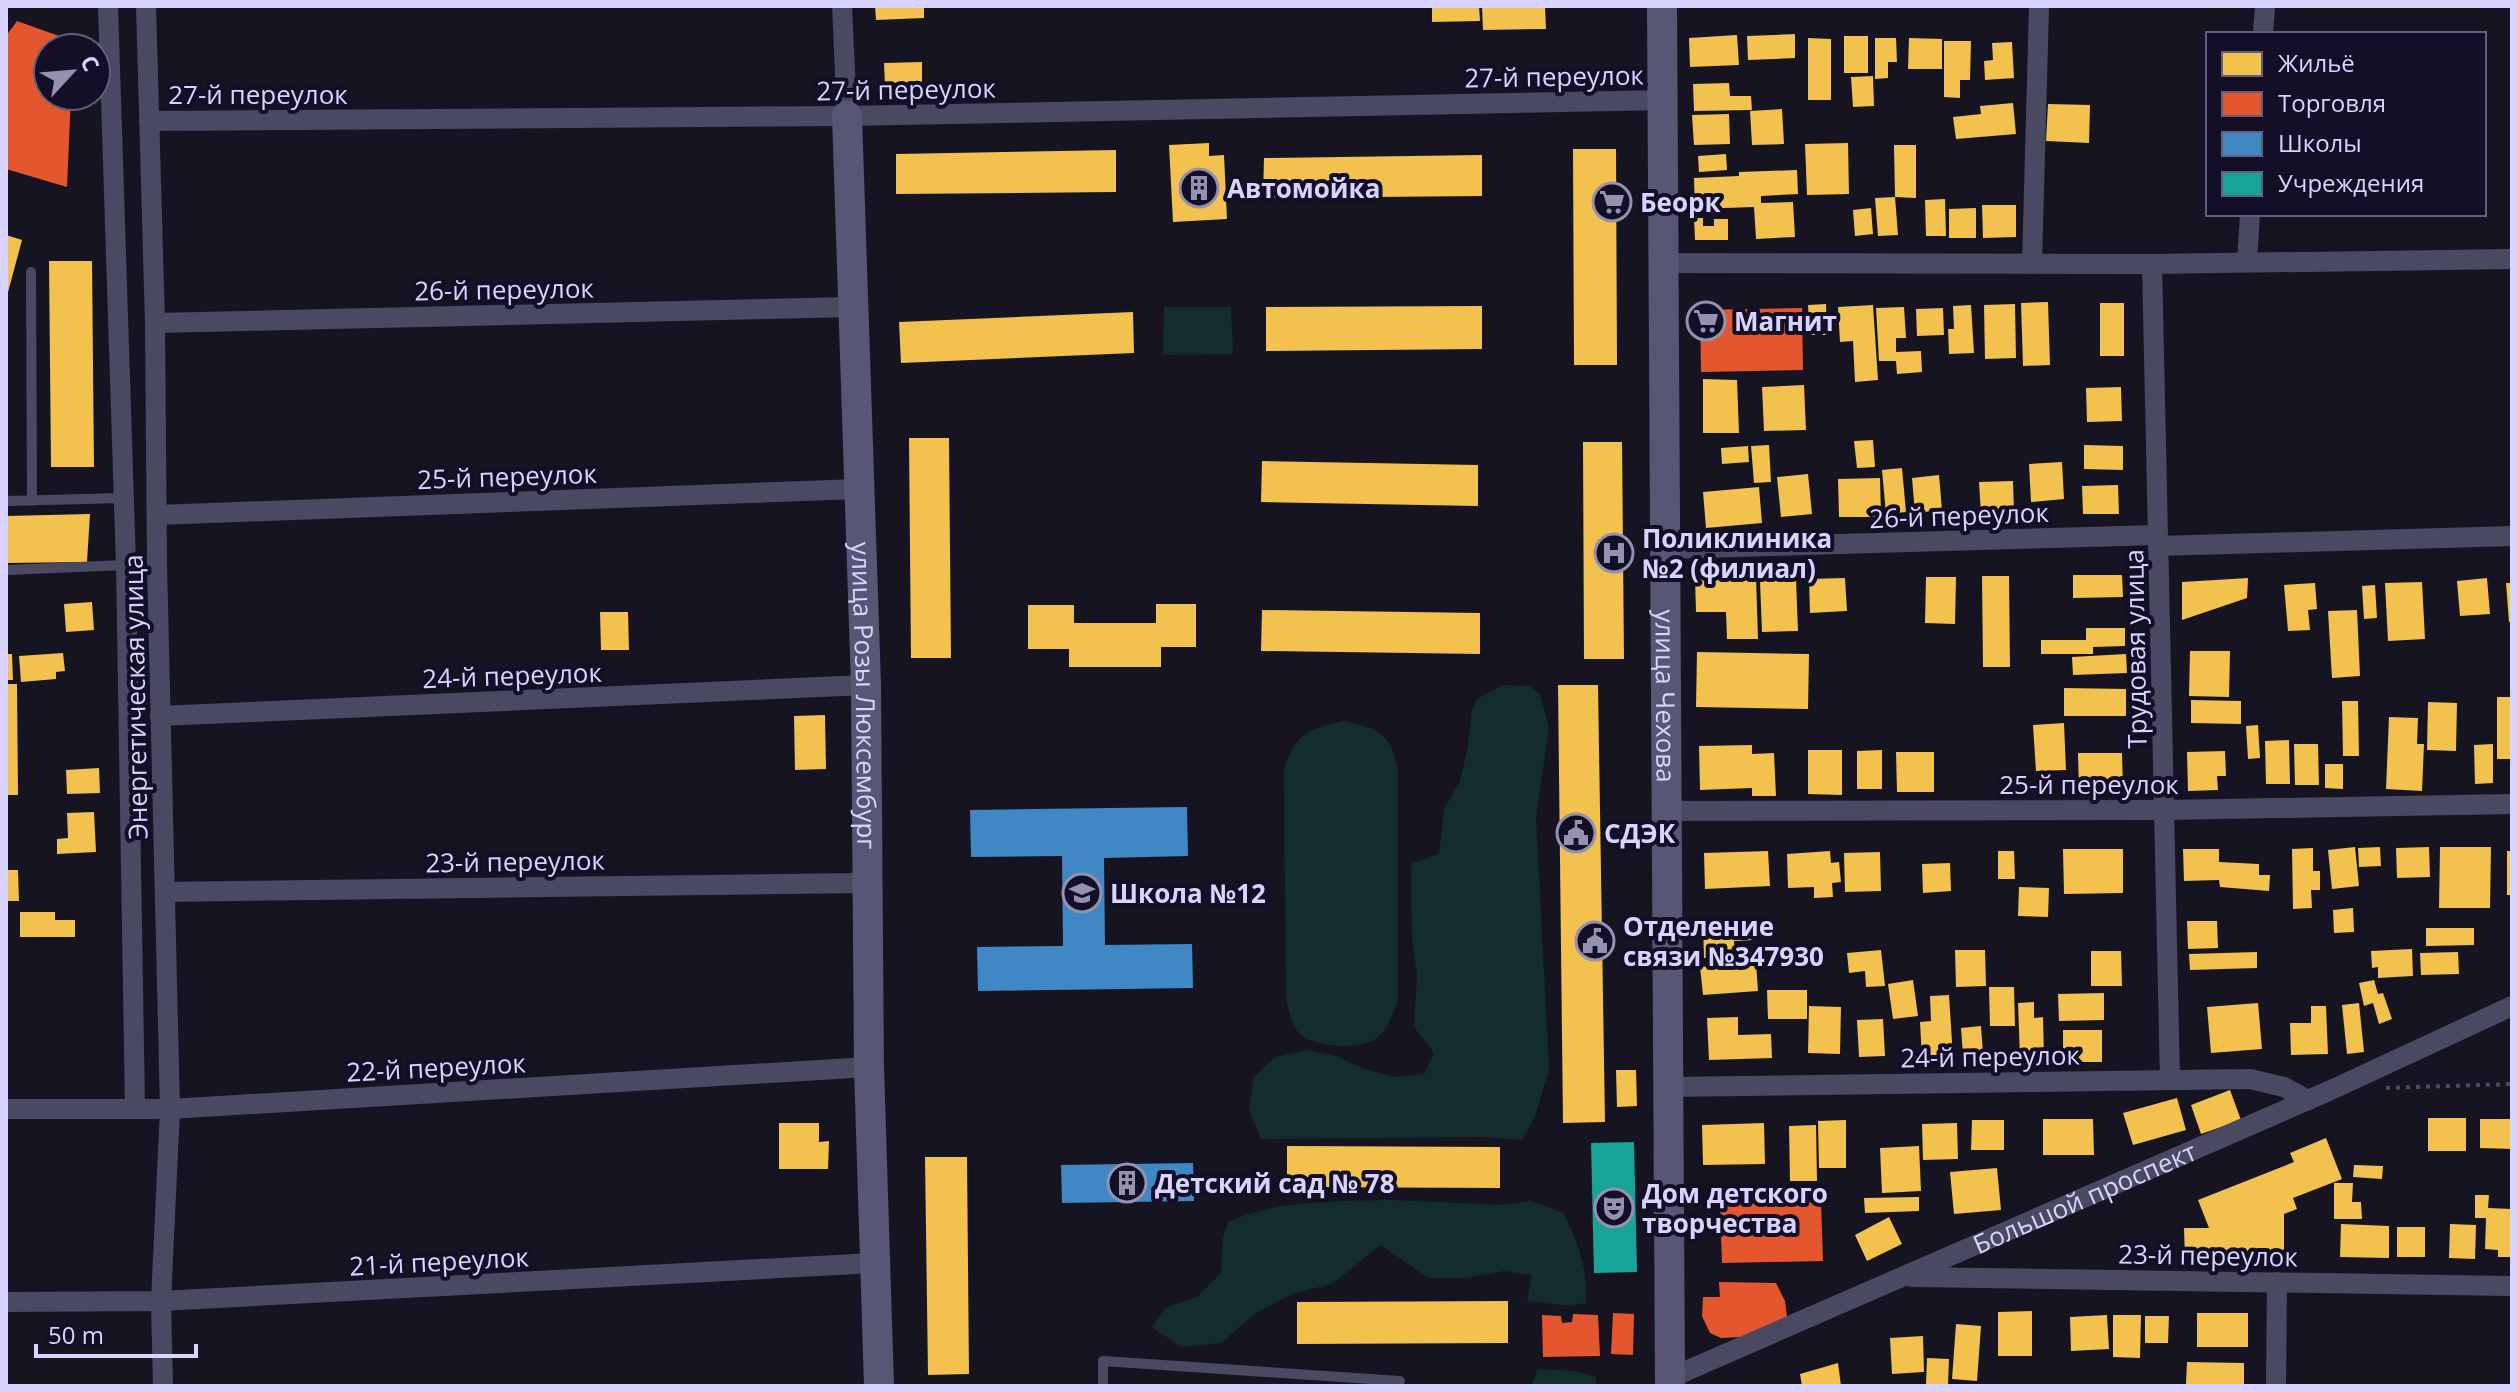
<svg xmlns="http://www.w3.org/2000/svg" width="2518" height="1392" font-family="'Open Sans',sans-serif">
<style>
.green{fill:#132c2d}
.homes{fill:#f2c14e}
.shops{fill:#e4572e}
.schools{fill:#3f88c5}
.public{fill:#17a398}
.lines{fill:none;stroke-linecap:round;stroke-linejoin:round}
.path{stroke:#44505f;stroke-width:4;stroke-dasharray:4 6;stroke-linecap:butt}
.lane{stroke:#4a4962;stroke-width:10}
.street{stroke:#4a4962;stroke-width:20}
.secondary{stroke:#575674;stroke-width:30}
.labels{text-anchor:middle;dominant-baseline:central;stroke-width:8;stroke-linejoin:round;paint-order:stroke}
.street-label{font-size:26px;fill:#d9d4ff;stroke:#130f26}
.poi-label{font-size:26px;font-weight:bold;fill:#d9d4ff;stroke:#130f26;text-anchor:start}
</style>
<rect width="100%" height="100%" fill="#161421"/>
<!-- green -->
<path class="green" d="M1164,307H1231L1233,354L1163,355Z
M1503,685L1529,686L1540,695L1549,727L1536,817L1549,1070L1534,1119L1522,1140L1480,1137L1261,1139L1249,1110L1254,1077L1275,1057L1307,1050L1336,1056L1365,1069L1395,1077L1424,1074L1434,1053L1414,1027L1417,976L1412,938L1411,864L1439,854L1444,809L1460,781L1468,746L1472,710L1477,699Z
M1344,721C1379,729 1390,732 1398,769V1000C1393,1013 1388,1030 1377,1038C1362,1050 1314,1048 1300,1034C1291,1026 1289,1010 1286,999L1284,770C1294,735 1309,728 1344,721Z
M1391,1200L1502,1205L1531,1201L1564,1213C1578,1244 1588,1268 1586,1303L1570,1306L1527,1301L1532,1275L1504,1271L1465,1278H1428L1381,1245L1332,1284L1295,1293L1256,1313L1221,1343L1181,1347L1152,1327L1165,1308L1197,1297L1221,1273L1223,1237L1228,1222C1274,1200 1341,1201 1391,1200Z
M1538,1369L1574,1371L1596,1377L1597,1386H1531Z"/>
<!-- homes -->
<path class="homes" d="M875,6H924V18L876,20Z
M1432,6H1479L1480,21L1432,22Z
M1482,6H1545L1546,29L1483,30Z
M1795,34V58L1748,60L1747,36Z
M1737,35L1739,65L1690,67L1689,38Z
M1844,36H1868V73H1844Z
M1808,38L1831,39V100H1808Z
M1875,38H1896L1897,62H1888V78L1875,79Z
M1909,38L1942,39V69H1908Z
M1944,41H1971L1970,80H1960V98L1944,97Z
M2012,42L2014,78L1985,80L1984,61L1993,60L1992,43Z
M922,62V84L885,85L884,63Z
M1873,76L1874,106L1853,107L1851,77Z
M1729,83L1730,96H1751L1752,110L1694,111L1693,84Z
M2013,103L2016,134L1956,139L1953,117L1981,114L1980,106Z
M2048,104L2090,105L2089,143L2046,141Z
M1782,109L1784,144L1752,145L1750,111Z
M1729,114L1730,144L1694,145L1692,115Z
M1209,143V156L1224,155L1227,219L1173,222L1169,145Z
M1848,143L1849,194L1807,195L1805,144Z
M1894,145H1916V198L1895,197Z
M1573,149H1616L1617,365H1574Z
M1116,150V192L896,194V154Z
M1726,154L1727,170L1699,172L1698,156Z
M1482,155V196L1263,198L1264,158Z
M1797,170L1798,194L1761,196V203L1793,202L1795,237L1756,239L1754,207L1695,209L1694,178L1739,176V172Z
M1895,197L1898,235L1878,236L1875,198Z
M1945,199L1946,236H1926L1925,200Z
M1982,205H2016V237L1983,238Z
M1871,208L1873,234L1855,236L1853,210Z
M1976,208V238H1949V209Z
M1694,218H1703V226H1714V219H1728V240H1695Z
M6,235L22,240L7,296L6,295Z
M49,261H92L94,467H51Z
M2048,302L2050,365L2023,366L2021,303Z
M2100,303H2124V356H2100Z
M1826,304L1827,335H1810L1808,305Z
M2015,304L2016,358L1985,359L1984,305Z
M1873,305L1878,380L1855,382L1853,341L1840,342L1838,307Z
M1971,305L1974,353L1949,354L1948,329H1954L1953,306Z
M1482,306V349L1266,351V307Z
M1904,307L1906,338H1896V352L1921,351L1922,372L1897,374L1896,361H1879L1876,308Z
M1943,308L1944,335L1917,336L1916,309Z
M1133,312L1134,353L901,363L899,322Z
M1703,379L1737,380L1739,433H1703Z
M1804,385L1806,430L1764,431L1762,387Z
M2121,387L2122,421L2087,422L2086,388Z
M909,438H949L951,658H911Z
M1873,440L1875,467L1857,468L1854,441Z
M1583,442H1622L1624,659H1584Z
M1769,445L1771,482L1754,483L1751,446Z
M2084,445L2123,446V470L2084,469Z
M1748,446L1749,462L1722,464L1721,448Z
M1262,461L1478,465V506L1261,502Z
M2062,462L2064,499L2031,502L2029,464Z
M1902,468L1906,512L1886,514L1882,470Z
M1808,474L1812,514L1781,517L1777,477Z
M1939,475L1942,510L1915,513L1912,478Z
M1880,478L1881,517H1839L1838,479Z
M2013,481L2014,512L1981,514L1979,482Z
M2118,485L2119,514H2083L2082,486Z
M1759,487L1762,523L1706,528L1703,492Z
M90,514L87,562L6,563V516Z
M2073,575H2122L2123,597L2073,598Z
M1756,576L1758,639H1727L1726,612H1696L1695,578Z
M1982,576H2009L2010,667H1983Z
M1926,577H1956L1955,624L1925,623Z
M1845,578L1847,611L1810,613L1809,579Z
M2248,578L2247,598L2182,620V582Z
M2487,578L2490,614L2460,616L2457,581Z
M1796,579L1798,631L1762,632L1760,581Z
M2422,582L2425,639L2388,641L2385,583Z
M2315,583L2317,609L2308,610L2310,630L2288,631L2284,585Z
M2506,583H2512V621L2509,622Z
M2375,585L2377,618L2364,619L2362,586Z
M92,602L94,630L66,632L64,604Z
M1156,604H1196V647H1161V667H1069V649H1028V605H1074V623H1156Z
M1262,610L1480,613V654L1261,651Z
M2357,610L2360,676L2332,678L2328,611Z
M600,612H628L629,650H601Z
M2086,628H2125V646L2093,647V654H2041V640H2086Z
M2190,651H2230L2229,697L2189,696Z
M1697,652L1809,654L1808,709L1696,707Z
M63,653L65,671L56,672V679L21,682L19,656Z
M6,654H12L13,680H6Z
M2126,654L2127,673L2073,675L2072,657Z
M6,684H17L18,795H6Z
M1558,685H1598L1605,1122L1563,1123Z
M2064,688L2126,689V716H2064Z
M2497,697H2512V759H2497Z
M2191,700L2241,701V724L2191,723Z
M2342,701H2358L2359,756H2343Z
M2428,702L2457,703L2456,751L2427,750Z
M825,715L826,769L795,770L794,716Z
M2389,717L2418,718L2417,744H2424L2422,791L2386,789Z
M2064,723L2066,770L2036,771L2033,725Z
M2258,725L2260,758L2248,759L2246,726Z
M2289,740L2290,784H2266L2265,741Z
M2294,744H2318L2319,785H2295Z
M2493,744V783L2475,784L2474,745Z
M1752,745V754L1774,753L1776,796H1752V788L1700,790L1699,746Z
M1808,750H1842V795L1808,794Z
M1882,750V789H1857V751Z
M2225,751L2226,776H2217L2218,790L2188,791L2187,752Z
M1896,752H1934V792H1897Z
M2078,753H2122L2123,791L2079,792Z
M2325,764H2343V789L2325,788Z
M99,768L100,793L67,794L66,770Z
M94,812L96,852L57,854V839L68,838L67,813Z
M2355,847L2359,886L2332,889L2328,850Z
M2380,847L2381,866L2359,867L2358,848Z
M2429,847L2430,877L2397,878L2396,848Z
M2440,847H2491L2490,908H2439Z
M2313,848V871H2320V890H2311L2312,908L2293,909L2292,849Z
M2063,849H2123V893L2064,894Z
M2183,849H2219V862L2259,864V875H2270L2269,891L2220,887L2219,880L2184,881Z
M1768,851L1770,886L1705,889L1704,853Z
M1830,851L1831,863L1839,862L1841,882L1832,883L1833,897L1814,898V887L1788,888L1787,854Z
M1998,851H2014L2015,879H1998Z
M2507,851H2512V895H2507Z
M1880,852L1881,891L1845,892L1844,853Z
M1950,863L1951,891L1923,893L1922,864Z
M6,870H18L19,901H6Z
M2019,887L2049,888L2048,917L2018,916Z
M2353,908L2354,932L2334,933L2333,910Z
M20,912H55V920H75V937H20Z
M2187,921H2217L2218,948L2188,949Z
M1753,922L1754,940L1734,941L1735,957L1704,958L1703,924Z
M2426,928H2474V945L2426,946Z
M2412,949L2413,976L2378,978V967L2372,968L2371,951Z
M1881,950L1885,986L1866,987L1865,971L1849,973L1847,953Z
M1955,950H1985L1986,986L1956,987Z
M2091,951H2121L2122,986H2091Z
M2257,952V968L2190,970L2189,954Z
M2458,952L2459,974L2421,975L2420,953Z
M1756,963L1758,991L1703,995L1700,967Z
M1913,980L1918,1016L1893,1019L1888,984Z
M2374,980L2378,994L2383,993L2392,1019L2379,1024L2373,1003L2364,1006L2359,983Z
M1989,987H2014L2015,1026H1990Z
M1767,990H1807V1019H1768Z
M2104,993V1020L2059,1021L2058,994Z
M1949,995L1953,1057L1922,1059L1920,1022L1931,1021L1930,996Z
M2034,1002V1018L2043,1017L2044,1058H2020L2018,1003Z
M2258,1003L2262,1049L2211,1053L2207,1007Z
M2359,1003L2364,1052L2347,1054L2342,1005Z
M1809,1006L1841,1007L1840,1054L1808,1053Z
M2311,1006H2326L2328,1054L2291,1055L2290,1023H2311Z
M1738,1017V1035L1771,1034L1772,1058L1709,1060L1707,1018Z
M1883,1019L1885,1056L1859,1057L1857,1020Z
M1981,1026L1983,1054L1963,1055L1961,1028Z
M2063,1030H2102V1062H2063Z
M1616,1070H1636L1637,1106L1617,1107Z
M2230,1090L2241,1120L2201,1134L2191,1105Z
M2177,1098L2186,1130L2133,1145L2123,1113Z
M2428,1118H2466V1151H2428Z
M2043,1119H2093L2094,1155H2043Z
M2480,1119H2512V1149L2480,1148Z
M1846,1120V1168H1819L1818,1121Z
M1972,1120H2004V1150H1971Z
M779,1123H819V1142L829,1141L828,1169H779Z
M1764,1123L1765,1164L1703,1165L1702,1125Z
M1957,1123L1958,1159L1923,1160L1922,1124Z
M1816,1125L1817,1181H1790L1789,1126Z
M2326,1138L2342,1179L2293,1198L2297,1209L2284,1214V1256L2185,1259L2184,1228H2209L2198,1200L2294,1162L2290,1153Z
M1287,1146L1500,1147V1188L1287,1187Z
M1919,1146L1921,1191L1882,1193L1880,1148Z
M925,1157H967L969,1374L928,1375Z
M2354,1165L2383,1166L2382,1179L2353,1177Z
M1997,1168L2001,1210L1954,1214L1950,1172Z
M2334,1183H2353L2352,1202H2361L2362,1219H2334Z
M2475,1195H2489L2488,1208L2512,1209V1257H2498V1250L2485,1249L2486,1218H2475Z
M1919,1197V1211L1865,1213L1864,1198Z
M1889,1217L1902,1244L1867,1261L1855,1235Z
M2341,1224L2389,1226V1258L2340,1257Z
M2450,1224L2476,1225L2475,1259L2449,1258Z
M2397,1227H2425V1257H2397Z
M1508,1301V1343L1297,1344V1302Z
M2032,1311V1356H1998V1312Z
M2197,1313H2248V1347H2197Z
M2107,1315L2109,1349L2071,1351L2070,1317Z
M2113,1315H2141L2140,1358L2113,1357Z
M2145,1316H2169L2168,1343H2145Z
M1956,1324L1981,1326L1977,1381L1952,1379Z
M1923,1336L1924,1372L1892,1374L1890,1338Z
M1927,1358L1949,1359L1948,1385L1926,1384Z
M2187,1362L2244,1363V1385L2186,1384Z
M1838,1363L1841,1386H1802L1800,1374Z"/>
<!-- shops -->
<path class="shops" d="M17,21L73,41V48H48V96H71L67,187L6,169V36Z
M1802,308L1803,370L1701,372L1700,310Z
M1821,1202L1823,1261L1722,1263L1720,1204Z
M1719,1282L1776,1283L1785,1301L1787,1317L1741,1337L1721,1338L1710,1333L1702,1316L1703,1297H1720Z
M1613,1313L1634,1314L1633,1355L1611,1354Z
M1573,1314L1598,1315L1600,1356L1543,1357L1542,1315L1561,1316L1562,1323L1572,1322Z"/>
<!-- schools -->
<path class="schools" d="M1187,807L1188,856L1104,858L1105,945L1192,944L1193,988L978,991L977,947L1063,946L1062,856L971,857L970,810Z
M1193,1163L1194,1201L1062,1203L1061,1165Z"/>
<!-- public -->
<path class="public" d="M1634,1142L1637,1272L1594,1273L1591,1143Z"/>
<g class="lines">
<!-- path -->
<path class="path" d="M2386,1088L2512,1084"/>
<!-- lane -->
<path class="lane" d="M31,272L32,501
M6,501L124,498
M6,570L126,565
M1103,1386V1361L1400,1381"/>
<!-- street -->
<g class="street">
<path d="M108,6L126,565L135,1109"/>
<path d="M146,6L155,323L157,564L170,1109L161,1301L163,1386"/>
<path d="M842,6L847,116"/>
<path d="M2263,34L2265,6"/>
<path d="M149,121L847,116L1664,100"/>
<path d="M2247,262L2250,214"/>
<path d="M1664,263L2152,264L2512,259"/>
<path d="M2032,264L2039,6"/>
<path d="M2152,264L2170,1080"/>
<path d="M155,323L854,307"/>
<path d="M157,515L859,489"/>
<path d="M2158,546L2512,536"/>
<path d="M1665,549L2158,535"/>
<path d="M160,716L866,685"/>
<path d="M1667,811L2164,810L2512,804"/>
<path d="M165,892L866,883"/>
<path d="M1668,1087L2250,1079L2284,1087L2308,1100"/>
<path d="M6,1109H170L869,1067"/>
<path d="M1912,1277L2512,1286"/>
<path d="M6,1302L161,1301L874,1263"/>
<path id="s1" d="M1670,1378L2331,1090L2512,1006"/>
<path d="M2276,1386L2277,1282"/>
</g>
<!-- secondary -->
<g class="secondary">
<path id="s2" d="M1662,6L1670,1386"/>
<path id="s3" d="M847,116L866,685L869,1067L879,1386"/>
</g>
</g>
<!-- icons -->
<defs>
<symbol id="building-ring" viewBox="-11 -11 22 22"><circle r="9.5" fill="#130f26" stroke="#9591b1" stroke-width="1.5"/><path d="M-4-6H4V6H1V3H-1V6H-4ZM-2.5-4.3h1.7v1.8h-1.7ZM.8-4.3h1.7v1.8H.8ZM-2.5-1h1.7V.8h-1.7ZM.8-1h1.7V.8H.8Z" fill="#9591b1"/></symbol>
<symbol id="supermarket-ring" viewBox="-11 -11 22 22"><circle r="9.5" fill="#130f26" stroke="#9591b1" stroke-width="1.5"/><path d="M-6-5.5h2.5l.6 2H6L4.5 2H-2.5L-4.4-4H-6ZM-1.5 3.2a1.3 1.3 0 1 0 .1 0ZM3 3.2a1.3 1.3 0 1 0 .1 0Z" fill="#9591b1"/></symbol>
<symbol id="hospital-ring" viewBox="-11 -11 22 22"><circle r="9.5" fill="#130f26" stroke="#9591b1" stroke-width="1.5"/><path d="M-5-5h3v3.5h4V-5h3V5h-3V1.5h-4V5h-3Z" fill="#9591b1"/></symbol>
<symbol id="civic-ring" viewBox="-11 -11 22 22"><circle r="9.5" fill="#130f26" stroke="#9591b1" stroke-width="1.5"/><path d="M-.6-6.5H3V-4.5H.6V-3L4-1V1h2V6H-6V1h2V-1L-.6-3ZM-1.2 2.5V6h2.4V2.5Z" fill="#9591b1"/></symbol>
<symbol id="school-ring" viewBox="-11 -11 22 22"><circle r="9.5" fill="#130f26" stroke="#9591b1" stroke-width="1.5"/><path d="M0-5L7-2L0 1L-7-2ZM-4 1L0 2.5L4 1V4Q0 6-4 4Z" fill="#9591b1"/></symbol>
<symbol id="theatre-ring" viewBox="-11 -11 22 22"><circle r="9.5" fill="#130f26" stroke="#9591b1" stroke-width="1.5"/><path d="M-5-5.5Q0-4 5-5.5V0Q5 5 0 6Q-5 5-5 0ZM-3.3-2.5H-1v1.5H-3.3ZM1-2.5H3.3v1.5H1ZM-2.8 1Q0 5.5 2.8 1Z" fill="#9591b1"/></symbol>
</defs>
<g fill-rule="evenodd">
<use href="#building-ring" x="1177" y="166" width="44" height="44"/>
<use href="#supermarket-ring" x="1590" y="180" width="44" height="44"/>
<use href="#supermarket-ring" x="1684" y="299" width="44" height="44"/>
<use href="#hospital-ring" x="1592" y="531" width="44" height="44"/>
<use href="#civic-ring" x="1554" y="811" width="44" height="44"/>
<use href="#school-ring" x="1060" y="871" width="44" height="44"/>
<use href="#civic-ring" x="1573" y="919" width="44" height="44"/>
<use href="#building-ring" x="1105" y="1161" width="44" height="44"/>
<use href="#theatre-ring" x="1592" y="1186" width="44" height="44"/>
</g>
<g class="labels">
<!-- street labels -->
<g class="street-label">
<text transform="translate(1554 76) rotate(-1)">27-й переулок</text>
<text transform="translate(906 89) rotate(-1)">27-й переулок</text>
<text x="258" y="94">27-й переулок</text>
<text transform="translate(504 289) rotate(-1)">26-й переулок</text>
<text transform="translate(507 476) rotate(-2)">25-й переулок</text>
<text transform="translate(1959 515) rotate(-2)">26-й переулок</text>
<text transform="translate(2135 649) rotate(-91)">Трудовая улица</text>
<text transform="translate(512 675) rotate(-2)">24-й переулок</text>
<text stroke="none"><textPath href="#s3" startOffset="580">улица Розы Люксембург</textPath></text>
<text stroke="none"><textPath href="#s2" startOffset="690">улица Чехова</textPath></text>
<text transform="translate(135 697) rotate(-91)">Энергетическая улица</text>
<text x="2089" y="784">25-й переулок</text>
<text transform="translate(515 861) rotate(-1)">23-й переулок</text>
<text transform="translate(1990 1056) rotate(-1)">24-й переулок</text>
<text transform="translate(436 1067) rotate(-3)">22-й переулок</text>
<text stroke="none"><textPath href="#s1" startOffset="452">Большой проспект</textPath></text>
<text transform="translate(2208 1255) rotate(1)">23-й переулок</text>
<text transform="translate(439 1261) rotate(-3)">21-й переулок</text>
</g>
<!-- poi labels -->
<g class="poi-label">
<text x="1227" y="188">Автомойка</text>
<text x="1640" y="202">Беорк</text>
<text x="1734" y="321">Магнит</text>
<text x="1642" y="538">Поликлиника<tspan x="1642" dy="30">№2 (филиал)</tspan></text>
<text x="1604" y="833">СДЭК</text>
<text x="1110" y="893">Школа №12</text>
<text x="1623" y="926">Отделение<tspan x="1623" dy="30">связи №347930</tspan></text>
<text x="1155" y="1183">Детский сад № 78</text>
<text x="1642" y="1193">Дом детского<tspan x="1642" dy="30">творчества</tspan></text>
</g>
</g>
<!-- border -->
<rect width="2518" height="1392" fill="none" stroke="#d9d4ff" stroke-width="16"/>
<!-- legend -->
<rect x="2206" y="32" width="280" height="184" fill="#130f26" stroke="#625e7d" stroke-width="2"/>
<rect x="2222" y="52" width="40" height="24" fill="#f2c14e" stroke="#625e7d" stroke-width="2"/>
<text x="2278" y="72" font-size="24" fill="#d9d4ff">Жильё</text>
<rect x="2222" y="92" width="40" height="24" fill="#e4572e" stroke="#625e7d" stroke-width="2"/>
<text x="2278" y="112" font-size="24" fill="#d9d4ff">Торговля</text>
<rect x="2222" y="132" width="40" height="24" fill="#3f88c5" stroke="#625e7d" stroke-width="2"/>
<text x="2278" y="152" font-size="24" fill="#d9d4ff">Школы</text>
<rect x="2222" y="172" width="40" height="24" fill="#17a398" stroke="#625e7d" stroke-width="2"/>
<text x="2278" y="192" font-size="24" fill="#d9d4ff">Учреждения</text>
<!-- north arrow -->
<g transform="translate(72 72) rotate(64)"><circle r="38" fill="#130f26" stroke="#625e7d" stroke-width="2"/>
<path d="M0-6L14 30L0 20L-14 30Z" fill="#9591b1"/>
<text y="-12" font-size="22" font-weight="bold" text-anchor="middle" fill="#d9d4ff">С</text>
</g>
<!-- scale -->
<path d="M36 1344v12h160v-12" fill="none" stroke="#d9d4ff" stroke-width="4"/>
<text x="48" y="1344" font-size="24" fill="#d9d4ff" stroke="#130f26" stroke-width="6" paint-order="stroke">50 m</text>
</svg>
